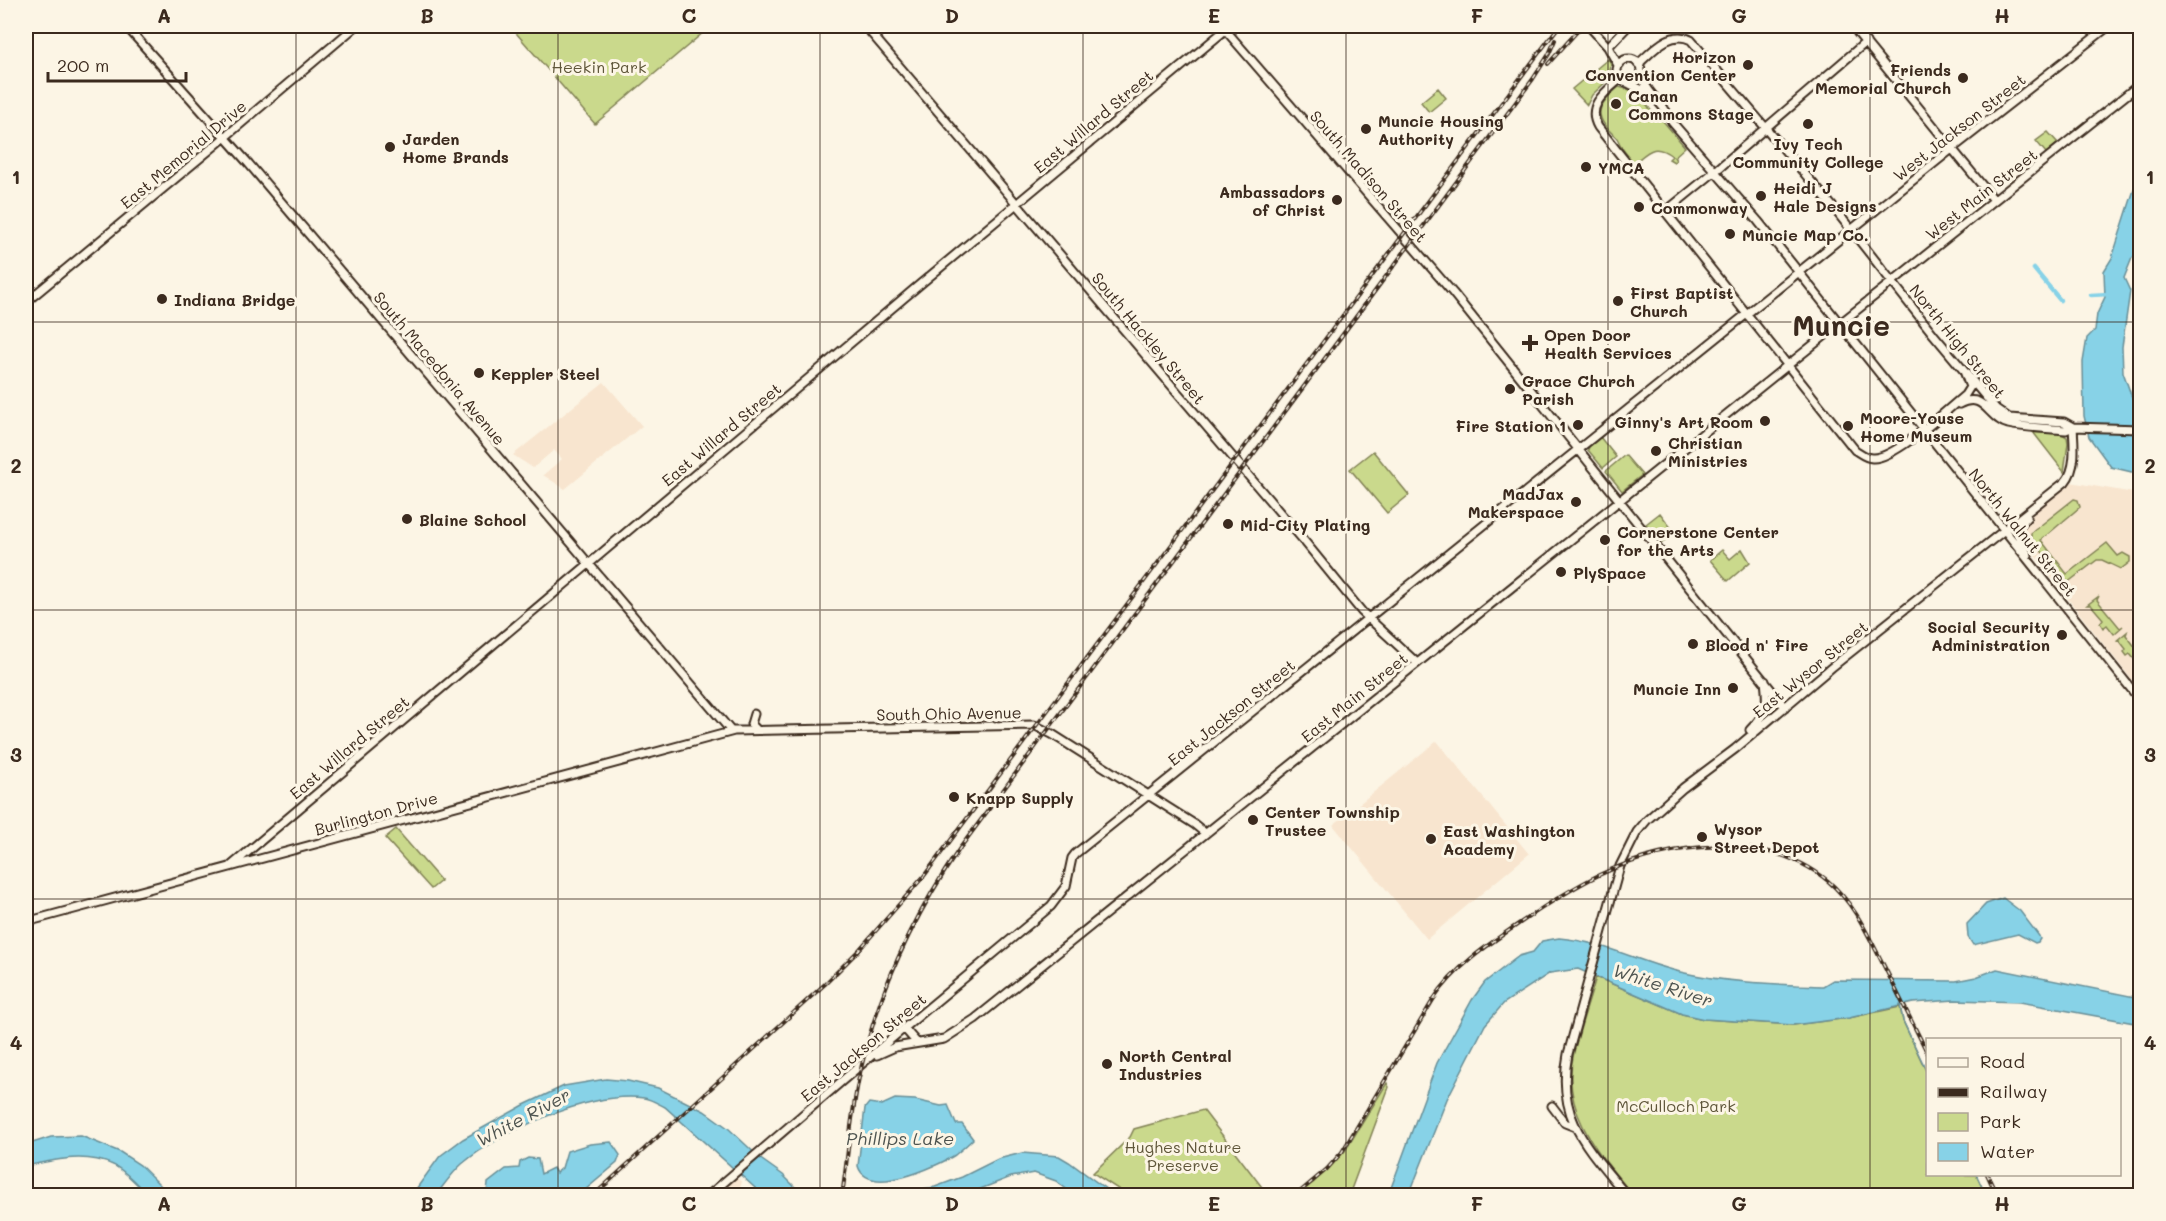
<svg xmlns="http://www.w3.org/2000/svg" width="2166" height="1221" font-family="Mali,sans-serif">
<style>
.built{fill:#f8e5cf}
.green{fill:#cad98c;stroke:#828255;stroke-width:1.5}
.water{fill:#87d2e7;stroke:#698f97;stroke-width:1.5}
.lines{fill:none;stroke-linecap:round;stroke-linejoin:round}
.stream{stroke:#698f97;stroke-width:1.5}
.canal{stroke:#87d2e7;stroke-width:4.5}
.secondary-casing{stroke:#3b2a1e;stroke-width:11}
.secondary{stroke:#fcf5e5;stroke-width:7}
.rail-casing{stroke:#3b2a1e;stroke-width:4}
.rail{stroke:#fcf5e5;stroke-width:1.5;stroke-dasharray:4.5;stroke-linecap:butt}
.grid{fill:none;stroke:#3b2a1e;stroke-width:1.5;stroke-opacity:0.55}
.poi-dot{fill:#3b2a1e;stroke:#fcf5e5;stroke-width:2}
.labels{text-anchor:middle;dominant-baseline:central;stroke-width:6;stroke-linejoin:round;paint-order:stroke}
.poi-label{font-size:16px;font-weight:bold;fill:#3b2a1e;stroke:#fcf5e5;text-anchor:start}
.park-label{font-size:16px;fill:#5f563a;stroke:#fcf5e5}
.street-label{font-size:16px;fill:#3b2a1e;stroke:#fcf5e5}
.water-label{font-size:18px;font-style:italic;fill:#4e5450;stroke:#fcf5e5}
.town-label{font-size:28px;font-weight:bold;fill:#3b2a1e;stroke:#fcf5e5}
.neatline{fill:none;stroke:#3b2a1e;stroke-width:2}
.grid-label{font-size:20px;text-anchor:middle;font-weight:bold;fill:#3b2a1e}
</style>
<rect width="100%" height="100%" fill="#fcf5e5"/>
<filter id="ink" filterUnits="userSpaceOnUse"><feTurbulence type="fractalNoise" baseFrequency=".0167" numOctaves="2"/><feDisplacementMap in="SourceGraphic" scale="12" xChannelSelector="R" yChannelSelector="G"/><feConvolveMatrix kernelMatrix="1 2 1 2 8 2 1 2 1" color-interpolation-filters="sRGB"/></filter>
<g filter="url(#ink)">
<!-- built -->
<path class="built" d="M604,382L642,426L565,489L543,475L562,459L554,450L533,468L513,455Z
M2070,482L2140,494V687L2132,680L2046,571L2023,538L2021,531L2024,524L2039,508Z
M1437,741L1529,854L1427,939L1333,825Z
M732,1175L742,1182L739,1191L749,1195L708,1196Z"/>
<!-- green -->
<path class="green" d="M510,26H711L595,124Z
M1608,59L1611,63L1609,79L1592,95L1587,105L1572,89Z
M1619,87L1638,92L1652,112L1663,121L1685,147L1674,157L1676,160L1674,162L1669,159L1672,156C1654,143 1649,151 1634,163C1630,158 1625,153 1622,148C1619,144 1619,139 1615,136C1592,116 1597,105 1619,87Z
M1438,88L1446,98L1429,112L1421,102Z
M2048,132L2058,143L2046,153L2036,141Z
M2033,432L2062,434L2067,437L2068,443L2064,472Z
M1600,437L1616,457L1603,468L1588,450L1589,446Z
M1373,451L1409,495L1387,513L1350,469Z
M1625,455L1642,475L1622,491L1606,471Z
M2074,499L2078,500L2080,507L2041,540L2067,574L2107,543L2118,556L2123,553L2130,557V562L2121,569L2102,560H2097L2067,583L2031,538V533Z
M1660,513L1675,533L1662,543L1646,524Z
M1742,549L1750,562L1728,581L1710,560L1722,550L1730,559Z
M2099,596L2097,600L2120,628L2123,626L2114,634L2107,625L2103,628L2100,623L2103,619L2091,605H2087Z
M2127,632L2126,635L2140,653V667L2138,668L2139,665L2130,654L2127,656L2124,652L2126,649L2119,640L2116,641Z
M396,829L441,881L431,889L385,838Z
M1596,977L1682,1014L1704,1019L1793,1025L1849,1018L1900,1007L1903,1021L1927,1073L1928,1174L1976,1175L1986,1195H1633C1599,1154 1559,1111 1574,1052C1580,1027 1589,1002 1596,977Z
M1387,1083L1389,1087L1349,1195H1292L1313,1183L1345,1151Z
M1203,1110L1268,1195H1127L1093,1173L1130,1137L1134,1129Z"/>
<!-- water -->
<path class="water" d="M2140,171V245L2139,253L2132,258L2124,278L2130,291L2122,347L2123,372L2140,420V474L2111,467L2089,437L2084,416L2083,362L2087,338L2095,330L2097,314L2105,297L2104,271L2112,258Z
M2003,898L2020,911L2039,936L2040,939L2038,942L2035,943L2018,934L1973,945L1968,937L1967,924L1986,904Z
M1559,938C1601,941 1639,962 1680,972C1727,983 1775,984 1823,986L1833,980L1956,981L1976,977L1997,969L2140,998V1024L2020,1002L1955,1000L1913,1003L1849,1018L1793,1025L1704,1019L1682,1014L1578,969L1550,973L1504,1003L1485,1025L1447,1099L1409,1195L1388,1196L1437,1063L1472,1000L1485,982L1519,956L1533,952L1542,941Z
M606,1079L628,1081L658,1088L704,1111L728,1128L762,1160L783,1175L799,1191L808,1195H763L665,1107C659,1104 651,1099 644,1098C592,1091 502,1130 462,1164C452,1173 444,1185 436,1195L411,1196L440,1156L463,1139L524,1105L564,1086Z
M895,1099L915,1100L941,1106L948,1105L956,1124H962L973,1139C968,1144 961,1150 955,1155C936,1167 868,1198 858,1166L865,1108L869,1103L882,1105Z
M81,1136L120,1152L140,1165L170,1195H148C138,1186 125,1170 113,1165C85,1152 54,1160 26,1166V1145L51,1137Z
M611,1142L620,1155L617,1163L579,1195L490,1196L487,1192L488,1183L506,1169L519,1168L520,1162L528,1158L538,1159L541,1174L553,1168L556,1173L562,1168L567,1151L590,1144Z
M1022,1153L1059,1156L1069,1162L1114,1195H1074L1056,1181L1034,1173L1011,1177L965,1195H884L935,1187L962,1177L998,1159Z"/>
<g class="lines">
<!-- stream -->
<path class="stream" d="M1900,1005L1903,1021L1928,1074
M1976,1174L1986,1196"/>
<!-- canal -->
<path class="canal" d="M2034,269L2060,300
M2091,295L2109,294"/>
<defs>
<path id="secondary" d="M126,26L249,164L731,731
M865,26L1305,542L1362,612L1417,663
M1222,26L1453,293L1785,707
M1589,26L1608,47L1618,65
M1852,26L1994,200
M1608,47L1628,26
M1617 71a12 12 0 1 1 24 0a12 12 0 1 1-24 0Z
M1638,64C1653,51 1670,29 1691,40L1833,207L1934,335L1996,409L2009,418L2064,422L2073,427
M1641,71C1645,96 1664,101 1672,122L1758,221L2140,700
M1620,79C1605,92 1586,106 1598,127L1855,450C1860,453 1866,458 1872,458C1894,460 1947,410 1965,395L1970,387L1964,371
M1628,83L1640,89L1648,97
M1665,212L1719,168L1866,42
M26,302L218,143L356,26
M2140,340L2138,358L2140,380
M1959,404C1985,391 1987,418 2008,424C2026,428 2047,428 2066,430L2073,427L2140,429
M2027,517L2019,526L2017,533L2028,555
M754,714L751,724L757,730
M1750,730C1768,712 1768,705 1765,681
M231,866L918,286L1230,26
M26,922L734,731L1034,725L1052,734L1194,824L1205,833
M904,1028L917,1043
M877,1055L895,1047L944,1039L975,1019L1788,365L2140,84
M1552,1106L1565,1123L1575,1127
M708,1196L885,1044L1051,906L1066,886L1072,858L1075,854L1948,152L2109,26
M1627,1196C1589,1149 1555,1119 1568,1054L1620,866L1637,832L1647,820L1683,788L1735,749L1832,667L2065,482C2077,468 2074,444 2073,427"/>
</defs>
<!-- secondary casing -->
<use href="#secondary" class="secondary-casing"/>
<!-- secondary -->
<use href="#secondary" class="secondary"/>
<defs>
<path id="rail" d="M1548,64L1582,26
M1987,1174L1997,1196
M593,1196L825,984L858,951L924,876L1559,26
M842,1196C848,1155 851,1113 860,1073C878,991 913,917 960,848L1533,79L1549,54L1555,40
M1295,1196L1327,1169L1342,1152L1433,1000C1454,968 1486,946 1517,925C1543,907 1570,889 1599,875C1667,843 1766,829 1828,881C1854,903 1868,935 1883,964C1898,994 1913,1024 1928,1054"/>
</defs>
<!-- rail casing -->
<use href="#rail" class="rail-casing"/>
<!-- rail -->
<use href="#rail" class="rail"/>
</g>
</g>
<!-- grid -->
<path class="grid" d="M296,26V1196M558,26V1196M820,26V1196M1083,26V1196M1346,26V1196M1608,26V1196M1870,26V1196M26,322H2140M26,610H2140M26,899H2140"/>
<!-- markers -->
<g class="poi-dot">
<circle cx="1748" cy="65" r="6"/>
<circle cx="1963" cy="78" r="6"/>
<circle cx="1616" cy="104" r="6"/>
<circle cx="1808" cy="124" r="6"/>
<circle cx="1366" cy="129" r="6"/>
<circle cx="390" cy="147" r="6"/>
<circle cx="1586" cy="167" r="6"/>
<circle cx="1761" cy="196" r="6"/>
<circle cx="1337" cy="200" r="6"/>
<circle cx="1639" cy="207" r="6"/>
<circle cx="1730" cy="234" r="6"/>
<circle cx="162" cy="299" r="6"/>
<circle cx="1618" cy="301" r="6"/>
<path d="M1527 334h6v6h6v6h-6v6h-6v-6h-6v-6h6z"/>
<circle cx="479" cy="373" r="6"/>
<circle cx="1510" cy="389" r="6"/>
<circle cx="1765" cy="421" r="6"/>
<circle cx="1578" cy="425" r="6"/>
<circle cx="1848" cy="426" r="6"/>
<circle cx="1656" cy="451" r="6"/>
<circle cx="1576" cy="502" r="6"/>
<circle cx="407" cy="519" r="6"/>
<circle cx="1228" cy="524" r="6"/>
<circle cx="1605" cy="540" r="6"/>
<circle cx="1561" cy="572" r="6"/>
<circle cx="2062" cy="635" r="6"/>
<circle cx="1693" cy="644" r="6"/>
<circle cx="1733" cy="688" r="6"/>
<circle cx="954" cy="797" r="6"/>
<circle cx="1253" cy="820" r="6"/>
<circle cx="1702" cy="837" r="6"/>
<circle cx="1431" cy="839" r="6"/>
<circle cx="1107" cy="1064" r="6"/>
</g>
<g class="labels">
<!-- poi labels -->
<g class="poi-label">
<text x="1736" y="56" text-anchor="end">Horizon<tspan x="1736" dy="18">Convention Center</tspan></text>
<text x="1951" y="69" text-anchor="end">Friends<tspan x="1951" dy="18">Memorial Church</tspan></text>
<text x="1628" y="95">Canan<tspan x="1628" dy="18">Commons Stage</tspan></text>
<text x="1378" y="120">Muncie Housing<tspan x="1378" dy="18">Authority</tspan></text>
<text x="402" y="138">Jarden<tspan x="402" dy="18">Home Brands</tspan></text>
<text x="1808" y="143" text-anchor="middle">Ivy Tech<tspan x="1808" dy="18">Community College</tspan></text>
<text x="1598" y="167">YMCA</text>
<text x="1773" y="187">Heidi J<tspan x="1773" dy="18">Hale Designs</tspan></text>
<text x="1325" y="191" text-anchor="end">Ambassadors<tspan x="1325" dy="18">of Christ</tspan></text>
<text x="1651" y="207">Commonway</text>
<text x="1742" y="234">Muncie Map Co.</text>
<text x="1630" y="292">First Baptist<tspan x="1630" dy="18">Church</tspan></text>
<text x="174" y="299">Indiana Bridge</text>
<text x="1544" y="334">Open Door<tspan x="1544" dy="18">Health Services</tspan></text>
<text x="491" y="373">Keppler Steel</text>
<text x="1522" y="380">Grace Church<tspan x="1522" dy="18">Parish</tspan></text>
<text x="1860" y="417">Moore-Youse<tspan x="1860" dy="18">Home Museum</tspan></text>
<text x="1753" y="421" text-anchor="end">Ginny's Art Room</text>
<text x="1566" y="425" text-anchor="end">Fire Station 1</text>
<text x="1668" y="442">Christian<tspan x="1668" dy="18">Ministries</tspan></text>
<text x="1564" y="493" text-anchor="end">MadJax<tspan x="1564" dy="18">Makerspace</tspan></text>
<text x="419" y="519">Blaine School</text>
<text x="1240" y="524">Mid-City Plating</text>
<text x="1617" y="531">Cornerstone Center<tspan x="1617" dy="18">for the Arts</tspan></text>
<text x="1573" y="572">PlySpace</text>
<text x="2050" y="626" text-anchor="end">Social Security<tspan x="2050" dy="18">Administration</tspan></text>
<text x="1705" y="644">Blood n' Fire</text>
<text x="1721" y="688" text-anchor="end">Muncie Inn</text>
<text x="966" y="797">Knapp Supply</text>
<text x="1265" y="811">Center Township<tspan x="1265" dy="18">Trustee</tspan></text>
<text x="1714" y="828">Wysor<tspan x="1714" dy="18">Street Depot</tspan></text>
<text x="1443" y="830">East Washington<tspan x="1443" dy="18">Academy</tspan></text>
<text x="1119" y="1055">North Central<tspan x="1119" dy="18">Industries</tspan></text>
</g>
<!-- park labels -->
<g class="park-label">
<text x="599" y="66">Heekin Park</text>
<text x="1676" y="1105">McCulloch Park</text>
<text x="1183" y="1146">Hughes Nature<tspan x="1183" dy="18">Preserve</tspan></text>
</g>
<!-- street labels -->
<g class="street-label">
<text transform="translate(1093 121) rotate(-40)">East Willard Street</text>
<text transform="translate(1959 127) rotate(-38)">West Jackson Street</text>
<text transform="translate(183 154) rotate(-40)">East Memorial Drive</text>
<text transform="translate(1369 176) rotate(49)">South Madison Street</text>
<text transform="translate(1981 194) rotate(-38)">West Main Street</text>
<text transform="translate(1149 338) rotate(50)">South Hackley Street</text>
<text transform="translate(1958 341) rotate(51)">North High Street</text>
<text transform="translate(440 368) rotate(50)">South Macedonia Avenue</text>
<text transform="translate(721 434) rotate(-40)">East Willard Street</text>
<text transform="translate(2023 532) rotate(51)">North Walnut Street</text>
<text transform="translate(1810 669) rotate(-39)">East Wysor Street</text>
<text transform="translate(1354 697) rotate(-39)">East Main Street</text>
<text transform="translate(1231 712) rotate(-39)">East Jackson Street</text>
<text transform="translate(949 713) rotate(-1)">South Ohio Avenue</text>
<text transform="translate(349 747) rotate(-40)">East Willard Street</text>
<text transform="translate(376 813) rotate(-15)">Burlington Drive</text>
<text transform="translate(863 1047) rotate(-40)">East Jackson Street</text>
</g>
<!-- water labels -->
<g class="water-label">
<text transform="translate(1663 985) rotate(18)">White River</text>
<text transform="translate(523 1117) rotate(-28)">White River</text>
<text x="900" y="1138">Phillips Lake</text>
</g>
<!-- town labels -->
<g class="town-label">
<text x="1841" y="325">Muncie</text>
</g>
</g>
<!-- margin -->
<rect width="2166" height="1221" fill="none" stroke="#fcf5e5" stroke-width="66"/>
<!-- legend -->
<rect x="1926" y="1038" width="195" height="138" fill="#fcf5e5" stroke="#afa495" stroke-width="1.5"/>
<rect x="1938" y="1058" width="30" height="9" fill="#fcf5e5" stroke="#afa495" stroke-width="1.5"/>
<text x="1980" y="1068" font-size="18" fill="#3b2a1e">Road</text>
<rect x="1938" y="1088" width="30" height="9" fill="#3b2a1e" stroke="#afa495" stroke-width="1.5"/>
<text x="1980" y="1098" font-size="18" fill="#3b2a1e">Railway</text>
<rect x="1938" y="1113" width="30" height="18" fill="#cad98c" stroke="#afa495" stroke-width="1.5"/>
<text x="1980" y="1128" font-size="18" fill="#3b2a1e">Park</text>
<rect x="1938" y="1143" width="30" height="18" fill="#87d2e7" stroke="#afa495" stroke-width="1.5"/>
<text x="1980" y="1158" font-size="18" fill="#3b2a1e">Water</text>
<!-- scale -->
<path d="M48 72v9h138v-9" fill="none" stroke="#3b2a1e" stroke-width="3"/>
<text x="57" y="72" font-size="18" fill="#3b2a1e" stroke="#fcf5e5" stroke-width="4.5" paint-order="stroke">200 m</text>
<rect x="33" y="33" width="2100" height="1155" class="neatline"/>
<g class="grid-label">
<text x="164" y="23">A</text>
<text x="427" y="23">B</text>
<text x="689" y="23">C</text>
<text x="952" y="23">D</text>
<text x="1214" y="23">E</text>
<text x="1477" y="23">F</text>
<text x="1739" y="23">G</text>
<text x="2002" y="23">H</text>
<text x="16" y="184">1</text>
<text x="2150" y="184">1</text>
<text x="16" y="473">2</text>
<text x="2150" y="473">2</text>
<text x="16" y="762">3</text>
<text x="2150" y="762">3</text>
<text x="16" y="1050">4</text>
<text x="2150" y="1050">4</text>
<text x="164" y="1211">A</text>
<text x="427" y="1211">B</text>
<text x="689" y="1211">C</text>
<text x="952" y="1211">D</text>
<text x="1214" y="1211">E</text>
<text x="1477" y="1211">F</text>
<text x="1739" y="1211">G</text>
<text x="2002" y="1211">H</text>
</g>
</svg>
